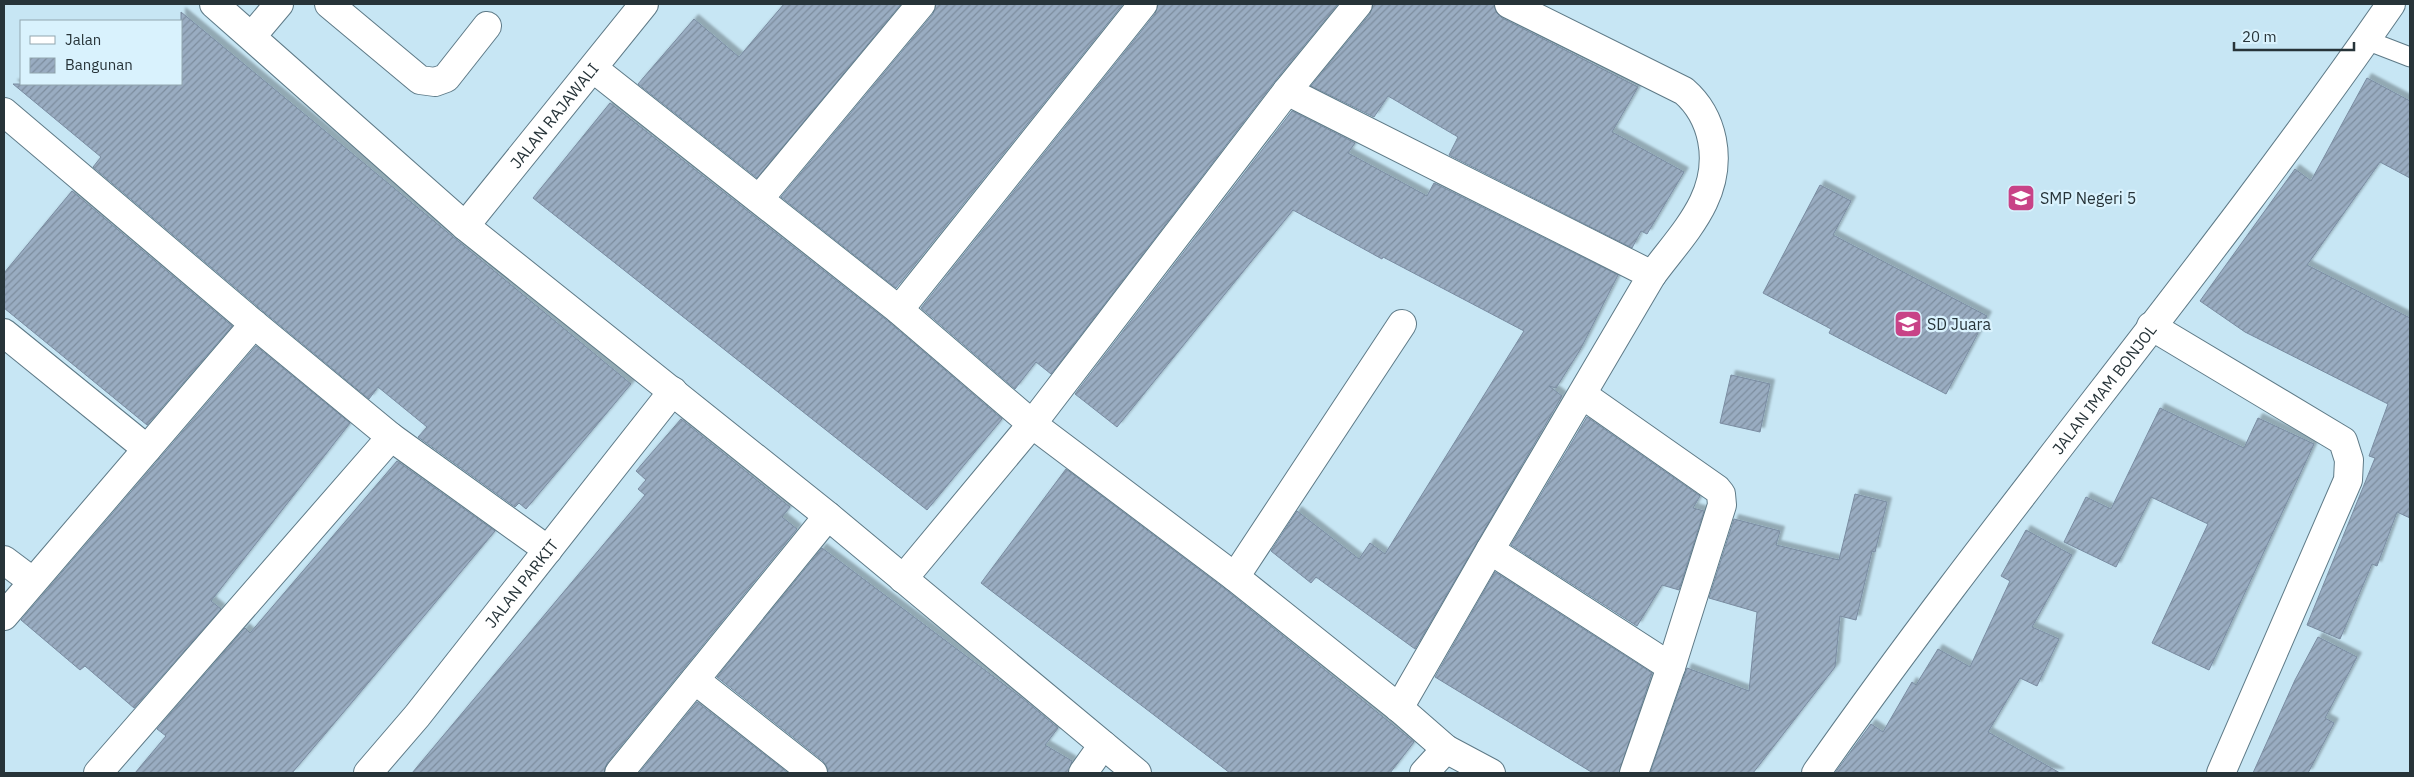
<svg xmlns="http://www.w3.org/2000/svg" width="2414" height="777" font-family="'IBM Plex Sans',sans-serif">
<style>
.building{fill:url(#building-hatch);stroke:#7a8ca1;filter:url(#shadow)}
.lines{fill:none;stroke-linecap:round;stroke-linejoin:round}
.lane-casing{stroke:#5e7a87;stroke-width:21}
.street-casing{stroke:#5e7a87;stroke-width:30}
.lane{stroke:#fff;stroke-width:19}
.street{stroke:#fff;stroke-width:28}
.labels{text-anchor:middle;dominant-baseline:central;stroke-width:4.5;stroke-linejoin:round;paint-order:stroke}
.street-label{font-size:16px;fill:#273439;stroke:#d9f2fd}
.poi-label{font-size:16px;fill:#273439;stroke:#d9f2fd;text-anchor:start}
</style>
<defs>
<pattern id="building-hatch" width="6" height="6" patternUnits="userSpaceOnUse" patternTransform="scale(1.25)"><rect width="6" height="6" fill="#99acc1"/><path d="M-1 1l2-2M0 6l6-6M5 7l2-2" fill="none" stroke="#7d8d9e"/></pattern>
<filter id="shadow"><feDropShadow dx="4.5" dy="-4.5" stdDeviation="1" flood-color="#0004"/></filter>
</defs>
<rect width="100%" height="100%" fill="#c7e6f4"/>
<!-- building -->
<path class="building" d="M784,4H901L757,178L638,84L694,19L739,57Z
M936,4H1123L896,288L781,197L933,14Z
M1158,4H1338L1275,81L1051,374L1036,362L1015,389L921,308L1155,14Z
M1373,4H1494L1496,12L1502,18L1638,87L1612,132L1684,172L1647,234L1641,231L1632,248L1449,155L1458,137L1388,96L1374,117L1311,86L1370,14Z
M181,12L631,384L526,509L519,503L515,507L418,437L427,427L378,387L369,399L264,312L93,167L101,157L13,84H181Z
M2367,78L2410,101V178L2380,162L2307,265L2410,318V518L2397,512L2377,566L2372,564L2340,639L2307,625L2375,458L2369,456L2388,404L2245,332L2200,301L2295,169L2311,181Z
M610,103L889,322L1002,419L927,510L533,198Z
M1292,111L1355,143L1348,153L1427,196L1434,183L1618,275L1580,350L1556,388L1549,386L1562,396L1415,649L1316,577L1311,583L1271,551L1297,511L1359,559L1370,543L1385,554L1524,331L1383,257L1382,259L1293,210L1117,427L1075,394Z
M1820,185L1851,201L1833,235L1987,316L1946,394L1829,333L1831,329L1763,293Z
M72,191L232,326L147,425L4,308V273Z
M256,346L350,423L211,601L221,609L134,708L85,666L80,670L21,620Z
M1731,375L1770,384L1760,432L1720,423Z
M2160,408L2244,448L2258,418L2314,444L2209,670L2152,643L2208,524L2151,497L2116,567L2064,542L2086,497L2111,509Z
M1587,417L1700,496L1693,508L1704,511L1679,590L1662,585L1637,626L1511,545Z
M681,419L790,507L782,517L797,529L607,763L604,773H412L645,495L638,489L646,480L636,471Z
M397,461L495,531L353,701L292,773H135L166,736L157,729L245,628L250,633Z
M1066,469L1225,589L1414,742L1390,773H1230L981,583Z
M1855,494L1887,502L1875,552L1872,551L1856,620L1840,616L1835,667L1753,773H1650L1687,668L1749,691L1757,612L1709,598L1734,519L1780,531L1776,545L1839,560Z
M2026,530L2072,555L2032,627L2059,639L2037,686L2020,678L1988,732L2060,773H1835L1871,724L1883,732L1912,682L1916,685L1938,649L1970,667L2010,581L2001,576Z
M822,548L1022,698L1058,728L1045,745L1072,761L1068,773H828L827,767L823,761L717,677Z
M1495,572L1652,673L1619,773H1593L1435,677Z
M2318,637L2357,657L2325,718L2334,723L2308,773H2253L2295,680Z
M697,702L788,773H639Z"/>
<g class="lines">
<defs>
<path id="lane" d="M2366,40L2410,57"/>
<g id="street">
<path d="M214,4L465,226L828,516L1137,773"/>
<path d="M329,4L420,80L435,82L446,78L487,26"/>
<path d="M1509,4L1684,91C1699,104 1708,120 1712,140C1723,196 1683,233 1652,275"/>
<path d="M252,36L279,4"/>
<path d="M594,69L899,310L1032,424L1235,577L1399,708L1446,749L1491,773"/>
<path d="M1287,91L1652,275L1490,550L1399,708"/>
<path d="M4,112L254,324L391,437L548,550"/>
<path d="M759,199L921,4"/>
<path id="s1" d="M465,226L644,4"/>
<path d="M899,310L1143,4"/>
<path d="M2151,326L2343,441L2349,460L2348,480L2221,773"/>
<path d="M4,333L147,449"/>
<path d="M1583,395L1717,489L1721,494L1722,505L1671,667L1634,773"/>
<path d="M1490,550L1671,667"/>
<path d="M4,560L32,581"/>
<path d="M1235,577L1402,324"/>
<path d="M903,579L1032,424L1287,91L1358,4"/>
<path d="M4,616L254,324"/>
<path d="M695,680L813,773"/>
<path d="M98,773L391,437"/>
<path id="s2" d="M368,773L417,716L673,391"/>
<path d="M619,773L828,516"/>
<path d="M1083,773L1103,745"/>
<path d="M1424,773L1446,749"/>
<path id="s3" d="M1816,773C2000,511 2209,267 2391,4"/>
</g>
</defs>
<!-- lane casing -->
<use href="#lane" class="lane-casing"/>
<!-- street casing -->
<use href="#street" class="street-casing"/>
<!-- lane -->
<use href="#lane" class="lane"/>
<!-- street -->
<use href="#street" class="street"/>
</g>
<!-- icons -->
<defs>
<symbol id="school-square" viewBox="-11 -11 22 22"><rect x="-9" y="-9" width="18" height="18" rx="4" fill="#c84387" stroke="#d9f2fd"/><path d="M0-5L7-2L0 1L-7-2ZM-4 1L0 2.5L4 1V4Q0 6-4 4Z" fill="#fff"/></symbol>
</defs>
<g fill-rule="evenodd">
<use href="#school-square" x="2005" y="182" width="32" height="32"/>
<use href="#school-square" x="1892" y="308" width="32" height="32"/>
</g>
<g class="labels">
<!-- street labels -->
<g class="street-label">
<text stroke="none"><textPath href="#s1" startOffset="142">JALAN RAJAWALI</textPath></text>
<text stroke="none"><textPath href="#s3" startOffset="480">JALAN IMAM BONJOL</textPath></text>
<text stroke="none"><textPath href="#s2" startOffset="244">JALAN PARKIT</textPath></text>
</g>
<!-- poi labels -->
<g class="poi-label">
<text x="2040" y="198">SMP Negeri 5</text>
<text x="1927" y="324">SD Juara</text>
</g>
</g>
<!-- border -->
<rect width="2414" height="777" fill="none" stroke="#273439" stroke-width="10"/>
<!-- legend -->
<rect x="20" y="20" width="162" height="65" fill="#d9f2fd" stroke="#92a6af"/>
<rect x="30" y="36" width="25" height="8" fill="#ffffff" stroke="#92a6af"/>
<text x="65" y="45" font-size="15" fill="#273439">Jalan</text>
<rect x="30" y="58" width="25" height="15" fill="url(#building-hatch)" stroke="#92a6af"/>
<text x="65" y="70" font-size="15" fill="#273439">Bangunan</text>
<!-- scale -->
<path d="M2234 42v8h120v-8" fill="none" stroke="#273439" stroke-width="2.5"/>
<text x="2242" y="42" font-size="15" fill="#273439" stroke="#d9f2fd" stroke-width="4" paint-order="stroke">20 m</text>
</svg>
